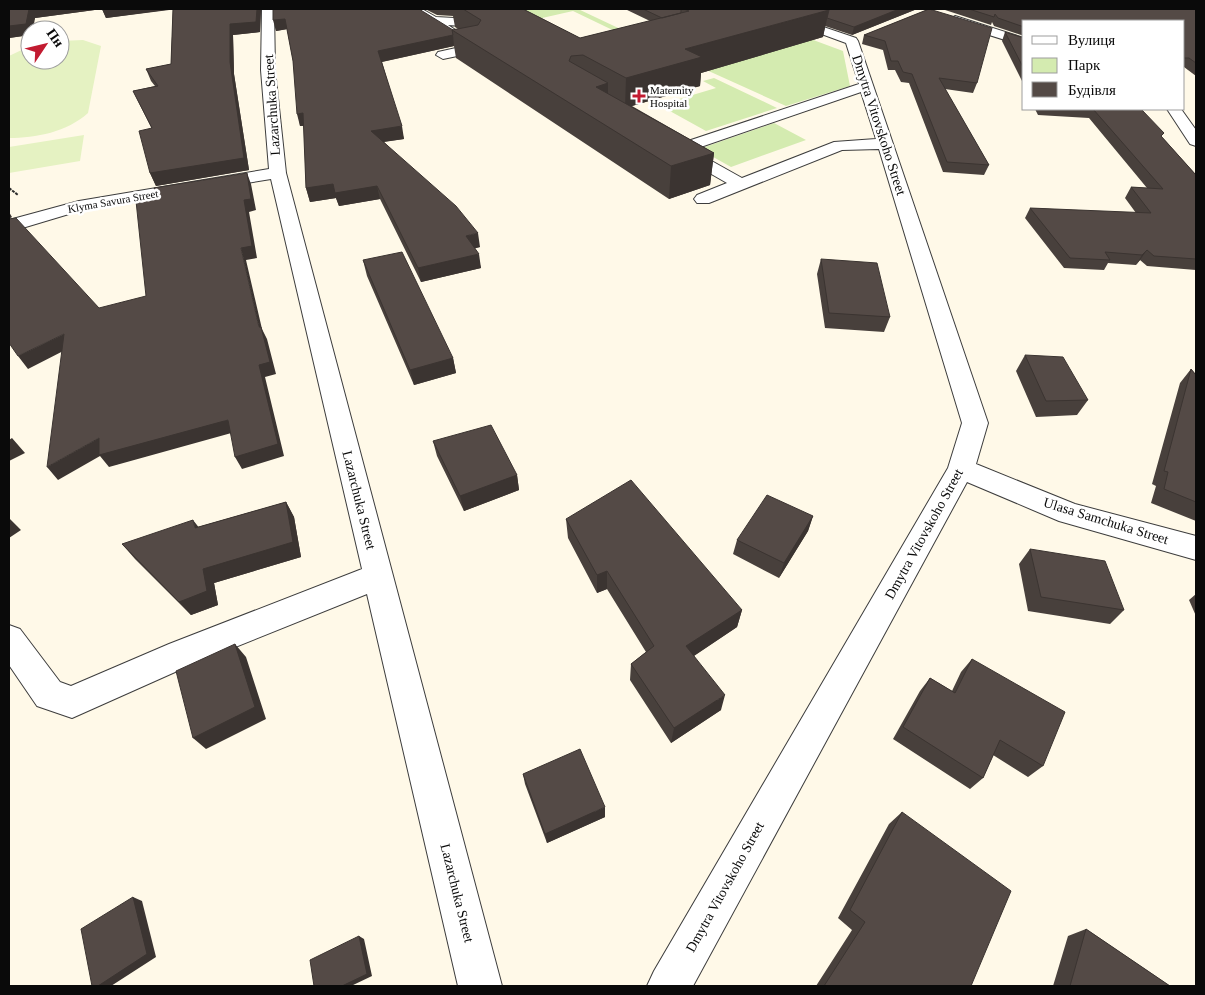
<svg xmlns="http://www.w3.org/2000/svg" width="1205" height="995" font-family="Georgia,serif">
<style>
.green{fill:#d4ebb0}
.pitch{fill:#e5f2c2}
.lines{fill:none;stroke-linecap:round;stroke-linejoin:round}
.minor-casing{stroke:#3d3d3d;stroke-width:2}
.path{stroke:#2c2c2c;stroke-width:2;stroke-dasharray:3 1;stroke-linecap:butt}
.minor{fill:#fff;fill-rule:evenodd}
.wall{fill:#48403c}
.shaded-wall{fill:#3b3431}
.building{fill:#544a46;stroke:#3b3431}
.poi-dot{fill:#c21b31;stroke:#fff;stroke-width:2}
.labels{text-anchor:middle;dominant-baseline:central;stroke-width:5;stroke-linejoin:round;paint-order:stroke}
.far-poi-label{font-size:11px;fill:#0a0a0a;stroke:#fff;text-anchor:start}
.far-street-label{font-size:11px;fill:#0a0a0a;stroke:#fff}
.street-label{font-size:14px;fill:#0a0a0a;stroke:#fff}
</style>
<rect width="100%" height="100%" fill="#fff9e8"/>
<!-- green -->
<path class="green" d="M506,9H578L631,34L625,36L573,11L520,23Z
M754,18L843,51L850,86L786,106L651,45Z
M714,78L777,108L706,131L659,105L716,88L703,81Z
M774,123L806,140L731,167L699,149Z"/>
<!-- pitch -->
<path class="pitch" d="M83,40L101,46L88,113C67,132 36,138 9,138V56L30,46V60H60V41Z
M84,135L80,161L9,173V147Z"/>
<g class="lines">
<defs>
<path id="minor" d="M262,9H274L275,70L286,173L502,986H458L367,594L193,664L72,718L37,706L9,665V625L20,629L60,682L71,686L169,644L362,569L271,179L79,211L9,232V220L79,201L269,169L261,70Z
M408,9H422L436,17L491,20L497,24L491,28L448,25L482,48L481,51L443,59L436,55L438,52L465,46Z
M753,9H770L856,38L858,41L988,423L976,464L1075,504L1196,536V560L1059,521L967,482L693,986H647L654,971L948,468L962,423L879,149L842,150L709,203H697L694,199L697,195L727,183L673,152L671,149L673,146L859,84L846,43ZM861,92L876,139L834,142L742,178L692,150Z
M955,16L1024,38V46L951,23L949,20Z
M1167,109H1181L1196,130V146L1190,144Z"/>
</defs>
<!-- minor casing -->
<use href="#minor" class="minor-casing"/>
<!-- path -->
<path class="path" d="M9,188L18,195"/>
<!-- minor -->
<use href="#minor" class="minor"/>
</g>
<!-- wall -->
<path class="wall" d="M9,9H261L260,32L233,35L234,74L249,170L156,186L150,173L152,129L133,91L155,86L151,81L146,69L171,64L173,9L106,18L102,9L35,18L30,30V35L9,38Z
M273,9L453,30L458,29L455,27L453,16L437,15L425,9H523L580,38L650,21L625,9H917L852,35L825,26L823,37L701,73L700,86L632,106L714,153L710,185L669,199L456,58L454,46L382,62L404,139L384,142L480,247L475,248L481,268L421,282L380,199L339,206L336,198L310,202L306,188L304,126H300L293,61L287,29L276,31Z
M929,9L977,83L973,93L945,89L989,165L984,175L943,172L909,83L901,82L895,70H888L883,50L862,44L864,35Z
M942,9H1196V76L1184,67V21H1024V36L994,26L992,22L991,25Z
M1005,32L1024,38V85L1002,41Z
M1035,109H1141L1162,137L1196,175V270L1147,266L1140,260L1136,265L1108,263L1104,270L1064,268L1025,218L1030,208L1136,213L1125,198L1131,187L1147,188L1089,118L1038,115Z
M821,259L890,317L884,332L825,328L817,274Z
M363,260L453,358L456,373L414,385L367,276Z
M1025,355L1088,400L1077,415L1036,417L1016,371Z
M1191,369L1196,375V521L1151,503L1156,486L1152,484L1180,383Z
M433,441L517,475L519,490L464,511L437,456Z
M286,502L294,517L301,557L214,583L218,605L191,615L135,559L122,544L198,527Z
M813,516L808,531L779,578L733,554L737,540Z
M566,519L742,610L737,627L694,656L721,710L671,743L630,680L631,664L646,652L607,589L597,593L568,538Z
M1030,549L1124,610L1110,624L1028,611L1019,564Z
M1196,594V616L1189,600Z
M972,659L1043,766L1028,777L993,755L983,778L970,789L893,739L920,691L930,678L952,691L961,672Z
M523,774L605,817L547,843L525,784Z
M902,812L971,986H816L852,930L838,918L889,824Z
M1086,929L1170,986H1053L1068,936Z"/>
<!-- shaded-wall -->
<path class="shaded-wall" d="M29,9H177L106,18L102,9L35,18L33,30H30V35L9,38V26Z
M257,9H261L260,32L233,35L234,74L249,170L156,186L150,173L230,24Z
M899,9H917L852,35L854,27Z
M829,10L823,37L701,73L700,86L625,108L626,78L685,49Z
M285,19L288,29L276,31L273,20Z
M453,35L454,46L381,62L378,51Z
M608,83V113L596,87Z
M303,113L307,125L300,126L297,114Z
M402,126L404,139L374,143L371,131Z
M714,153L710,185L669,199L671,166Z
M247,173L251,184L256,210L249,212L257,258L246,260L262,329L267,339L276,374L265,377L284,456L242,469L235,457L259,365V327L241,248L244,200Z
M333,184L377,186L380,199L339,206L336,198L310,202L306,188Z
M9,212L12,217L9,219Z
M478,233L480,247L469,250L466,236Z
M1147,250L1140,260L1136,265L1142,255Z
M479,254L481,268L421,282L418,268Z
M64,334L73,346L28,369L18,356Z
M453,358L456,373L414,385L410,370Z
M228,420L235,432L109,467L100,456L58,480L47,467L99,438Z
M12,438L25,453L9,461V440Z
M517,475L519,490L464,511L460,496Z
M286,502L294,517L301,557L214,583L218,605L191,615L179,602L203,569Z
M813,516L808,531L779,578L784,563Z
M9,518L21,530L9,538Z
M193,520L204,534L195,528Z
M607,571V589L597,593V575Z
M742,610L737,627L683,663L686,646Z
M235,644L246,657L266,719L206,749L193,738Z
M725,695L721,710L671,743L674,728Z
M605,807V817L547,843L545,834Z
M133,897L142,901L156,957L111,986H98Z
M359,936L364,939L372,976L351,986H342Z"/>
<!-- building -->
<path class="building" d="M9,9H29L26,24L9,26Z
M173,9H257L256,22L230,24V62L244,158L150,173L139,131L152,128L133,91L158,86L146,69L171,64Z
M273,9H419L453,30H452L453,35L378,51L402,126L371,131L456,206L478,233L466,236L479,254L418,268L377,186L335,193L333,184L306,188L303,113L297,114L293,61L285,19L273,20Z
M463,9H523L580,38L689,11L684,9H825L829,10L685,49L702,57L626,78L583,55L571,56L569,61L608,83L596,87L714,153L671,166L452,30L478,25L481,20Z
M643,9H681V13L662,18Z
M825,9H899L854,27L827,18L829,10Z
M929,9L992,28L977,83L939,78L989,165L947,162L912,74L903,72L898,61H891L885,41L864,35Z
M969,9H1196V63L1189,58H1184V21H1024V27L998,18L995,14L994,17Z
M1005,32L1024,38V69Z
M1092,109H1141L1164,133L1161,136L1196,175V259L1154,256L1147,250L1142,255L1105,252L1110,260L1070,258L1030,208L1151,213L1131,187L1163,189L1093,109Z
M247,173L251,199L244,200L252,246L241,248L259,327H261L270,362L259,365L278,444L235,457L228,420L99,455V438L47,467L64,334L18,356L9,343V219L16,218L99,308L146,296L136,201L157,197L154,188Z
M402,252L453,358L410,370L363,260Z
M821,259L877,263L890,317L829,313Z
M1025,355L1063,357L1088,400L1046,401Z
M1191,369L1196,375V502L1164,489L1168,472L1164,471Z
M491,425L517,475L460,496L433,441Z
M631,480L742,610L686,646L725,695L674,728L631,664L654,646L607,571L597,575L566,519Z
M767,495L813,516L784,563L737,540Z
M286,502L293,542L203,569L207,591L179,602L122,544L193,520L195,528Z
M1030,549L1105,561L1124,610L1041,597Z
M235,644L255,707L193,738L176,671Z
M972,659L1065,712L1043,766L1000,740L983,778L903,727L930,678L955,693Z
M580,749L605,807L545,834L523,774Z
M902,812L1011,891L971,986H824L865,922L850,910Z
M133,897L147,954L98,986H92L81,929Z
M1086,929L1170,986H1070Z
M359,936L367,974L342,986H314L310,960Z"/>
<!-- markers -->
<path class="poi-dot" d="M636.5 88.5h5v5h5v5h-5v5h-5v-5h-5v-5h5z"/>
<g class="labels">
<!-- far-poi labels -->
<g class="far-poi-label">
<text x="650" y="90">Maternity<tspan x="650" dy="13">Hospital</tspan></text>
</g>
<!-- far-street labels -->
<g class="far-street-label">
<text transform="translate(113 201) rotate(-10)">Klyma Savura Street</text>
</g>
<!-- street labels -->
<g class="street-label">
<text transform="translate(272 105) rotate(-94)">Lazarchuka Street</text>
<text transform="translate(879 125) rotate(72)">Dmytra Vitovskoho Street</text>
<text transform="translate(359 500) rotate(76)">Lazarchuka Street</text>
<text transform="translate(1106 521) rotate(17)">Ulasa Samchuka Street</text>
<text transform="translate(924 534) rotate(-61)">Dmytra Vitovskoho Street</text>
<text transform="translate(725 887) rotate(-61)">Dmytra Vitovskoho Street</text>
<text transform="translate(457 893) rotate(76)">Lazarchuka Street</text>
</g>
</g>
<!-- border -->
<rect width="1205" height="995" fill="none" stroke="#0a0a0a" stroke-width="20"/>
<!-- legend -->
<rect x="1022" y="20" width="162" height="90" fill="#ffffff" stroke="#9d9d9d"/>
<rect x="1032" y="36" width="25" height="8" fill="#ffffff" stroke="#9d9d9d"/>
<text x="1068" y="45" font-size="15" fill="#0a0a0a">Вулиця</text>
<rect x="1032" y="58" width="25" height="15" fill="#d4ebb0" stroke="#9d9d9d"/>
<text x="1068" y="70" font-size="15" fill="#0a0a0a">Парк</text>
<rect x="1032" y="82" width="25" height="15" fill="#544a46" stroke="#9d9d9d"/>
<text x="1068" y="95" font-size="15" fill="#0a0a0a">Будівля</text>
<!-- north arrow -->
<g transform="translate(45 45) rotate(55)"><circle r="24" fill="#ffffff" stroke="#9d9d9d"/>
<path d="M0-4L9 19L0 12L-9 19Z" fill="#c21b31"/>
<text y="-8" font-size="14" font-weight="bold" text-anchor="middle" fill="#0a0a0a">Пн</text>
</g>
</svg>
